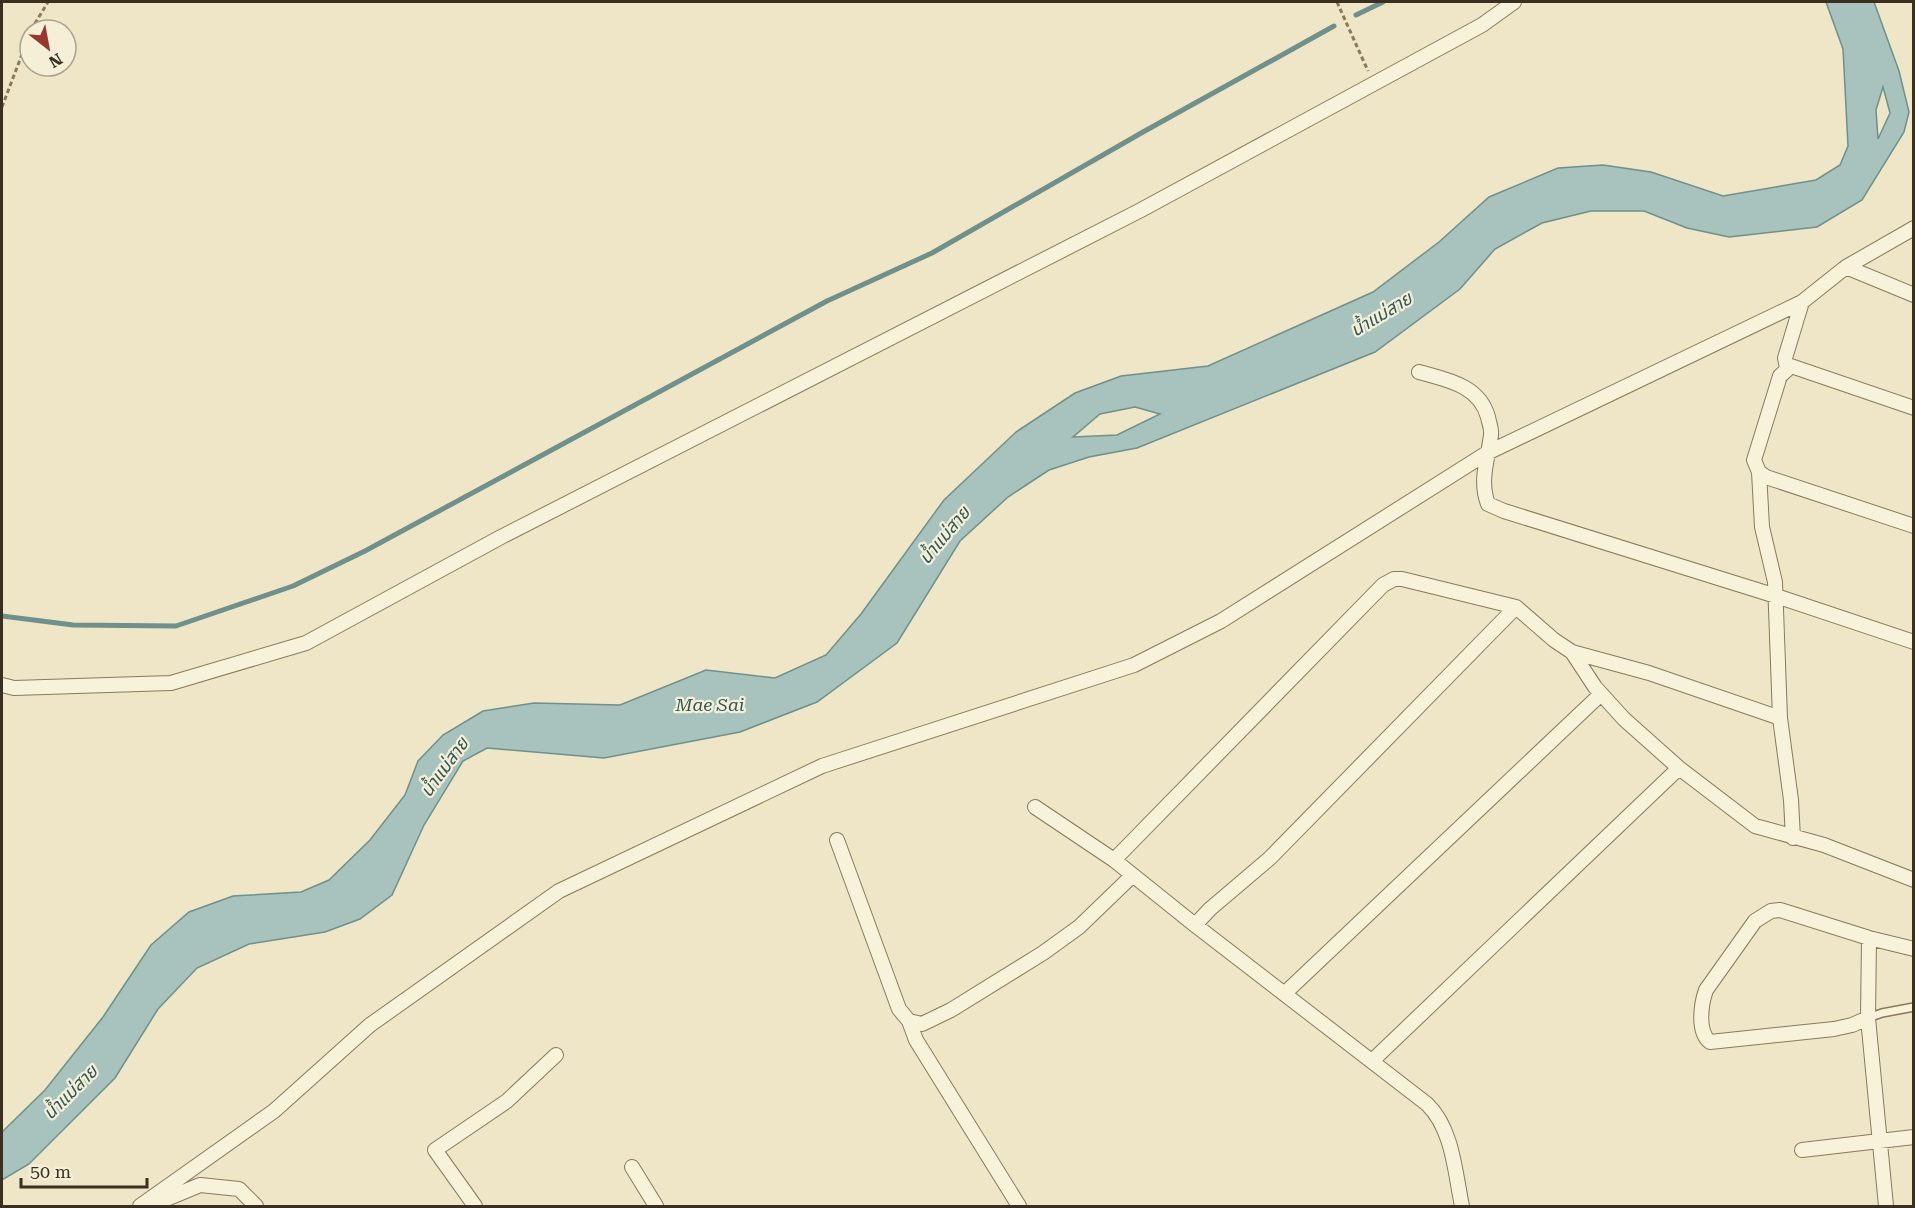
<svg xmlns="http://www.w3.org/2000/svg" width="1915" height="1208" font-family="'Roboto Serif','Noto Sans Thai',serif">
<style>
.water{fill:#a8c2bd;stroke:#6f908b;stroke-width:1.5;fill-rule:evenodd}
.lines{fill:none;stroke-linecap:round;stroke-linejoin:round}
.stream{stroke:#6f908b;stroke-width:5}
.service-casing{stroke:#89795d;stroke-width:10}
.minor-casing{stroke:#89795d;stroke-width:16}
.path{stroke:#89795d;stroke-width:3;stroke-dasharray:4.5 3;stroke-linecap:butt}
.service{stroke:#f8f2db;stroke-width:7}
.minor{stroke:#f8f2db;stroke-width:14}
.labels{text-anchor:middle;dominant-baseline:central;stroke-width:4.5;stroke-linejoin:round;paint-order:stroke}
.water-label{font-size:18px;font-style:italic;fill:#305859;stroke:#f5efd7}
</style>
<rect width="100%" height="100%" fill="#eee6c7"/>
<!-- water -->
<path class="water" d="M1826,2H1874L1899,71L1909,112L1904,132L1862,200L1817,227L1729,237L1687,228L1644,211H1591L1542,223L1495,249L1460,289L1375,352L1137,448L1089,457L1049,470L1008,497L960,541L897,643L817,702L740,732L604,758L487,748L463,761L424,825L392,895L360,919L325,932L249,944L197,968L158,1009L115,1078L29,1164L2,1180V1132L45,1090L103,1017L151,945L189,912L233,896L301,892L329,880L370,840L405,795L418,761L443,735L483,711L534,703L620,705L706,670L775,678L826,655L861,614L944,500L1016,432L1075,393L1121,376L1208,366L1373,292L1439,242L1489,197L1558,168L1603,165L1651,172L1723,196L1816,180L1840,165L1848,146L1843,49ZM1883,87L1890,113L1878,139L1876,110ZM1135,407L1160,414L1117,435L1073,437L1100,414Z"/>
<g class="lines">
<!-- stream -->
<path class="stream" d="M1356,15L1383,2
M2,616L73,625L176,626L293,586L365,551L827,301L932,253L1143,132L1334,26"/>
<defs>
<path id="service" d="M1868,1018L1882,1013L1914,1007"/>
<path id="minor" d="M1846,267L1914,295
M1787,368L1785,358L1802,302L1846,267L1914,228
M1419,372C1447,380 1479,385 1488,417C1489,423 1492,429 1491,435C1488,459 1479,480 1488,504L1504,511L1776,596L1914,642
M1914,408L1791,366L1780,376L1754,460L1759,472L1766,477L1914,526
M1759,472L1762,527L1775,582L1780,718L1791,800L1793,838
M1572,652L1649,673L1780,718
M2,685L14,688L171,683L306,643L501,537L1141,210L1482,25L1514,2
M1035,807L1114,860L1195,925L1427,1104C1453,1129 1455,1173 1462,1206
M837,840L899,1009L909,1021L922,1024L951,1010L1043,953L1079,927L1133,875
M1114,860L1383,585L1394,579H1402L1516,607L1554,640L1572,652L1595,687L1624,719L1679,768L1755,826L1824,845L1914,880
M1195,925L1210,909L1270,858L1516,607
M1869,938L1868,1018L1886,1206
M1284,994L1601,694
M1868,1018L1852,1025L1834,1029L1710,1042C1697,1032 1701,1004 1706,990L1755,921L1771,911L1780,910L1869,938L1914,949
M909,1021L916,1040L1019,1206
M1372,1061L1679,768
M1802,1150L1914,1137
M632,1167L656,1206
M152,1205L200,1185L239,1189L256,1206
M140,1206L274,1111L370,1025L559,891L822,766L1134,665L1221,621L1487,453L1802,302
M475,1206L435,1150L507,1101L556,1055"/>
</defs>
<!-- service casing -->
<use href="#service" class="service-casing"/>
<!-- minor casing -->
<use href="#minor" class="minor-casing"/>
<!-- path -->
<path class="path" d="M1337,2L1368,71
M31,30L48,2
M2,107L30,33"/>
<!-- service -->
<use href="#service" class="service"/>
<!-- minor -->
<use href="#minor" class="minor"/>
</g>
<g class="labels">
<!-- water labels -->
<g class="water-label">
<text transform="translate(1381 314) rotate(-31)">น้ำแม่สาย</text>
<text transform="translate(944 535) rotate(-50)">น้ำแม่สาย</text>
<text x="710" y="704">Mae Sai</text>
<text transform="translate(444 767) rotate(-54)">น้ำแม่สาย</text>
<text transform="translate(70 1092) rotate(-45)">น้ำแม่สาย</text>
</g>
</g>
<!-- border -->
<rect width="1915" height="1208" fill="none" stroke="#3a2f20" stroke-width="6"/>
<!-- north arrow -->
<g transform="translate(48 48) rotate(149)"><circle r="28" fill="#f5efd7" stroke="#aaa28e" stroke-width="1.5"/>
<path d="M0-4.5L10 22L0 15L-10 22Z" fill="#97382e"/>
<text y="-9" font-size="16" font-weight="bold" text-anchor="middle" fill="#3a2f20">N</text>
</g>
<!-- scale -->
<path d="M21 1178v9h126v-9" fill="none" stroke="#3a2f20" stroke-width="3"/>
<text x="30" y="1178" font-size="18" fill="#3a2f20" stroke="#f5efd7" stroke-width="4.5" paint-order="stroke">50 m</text>
</svg>
